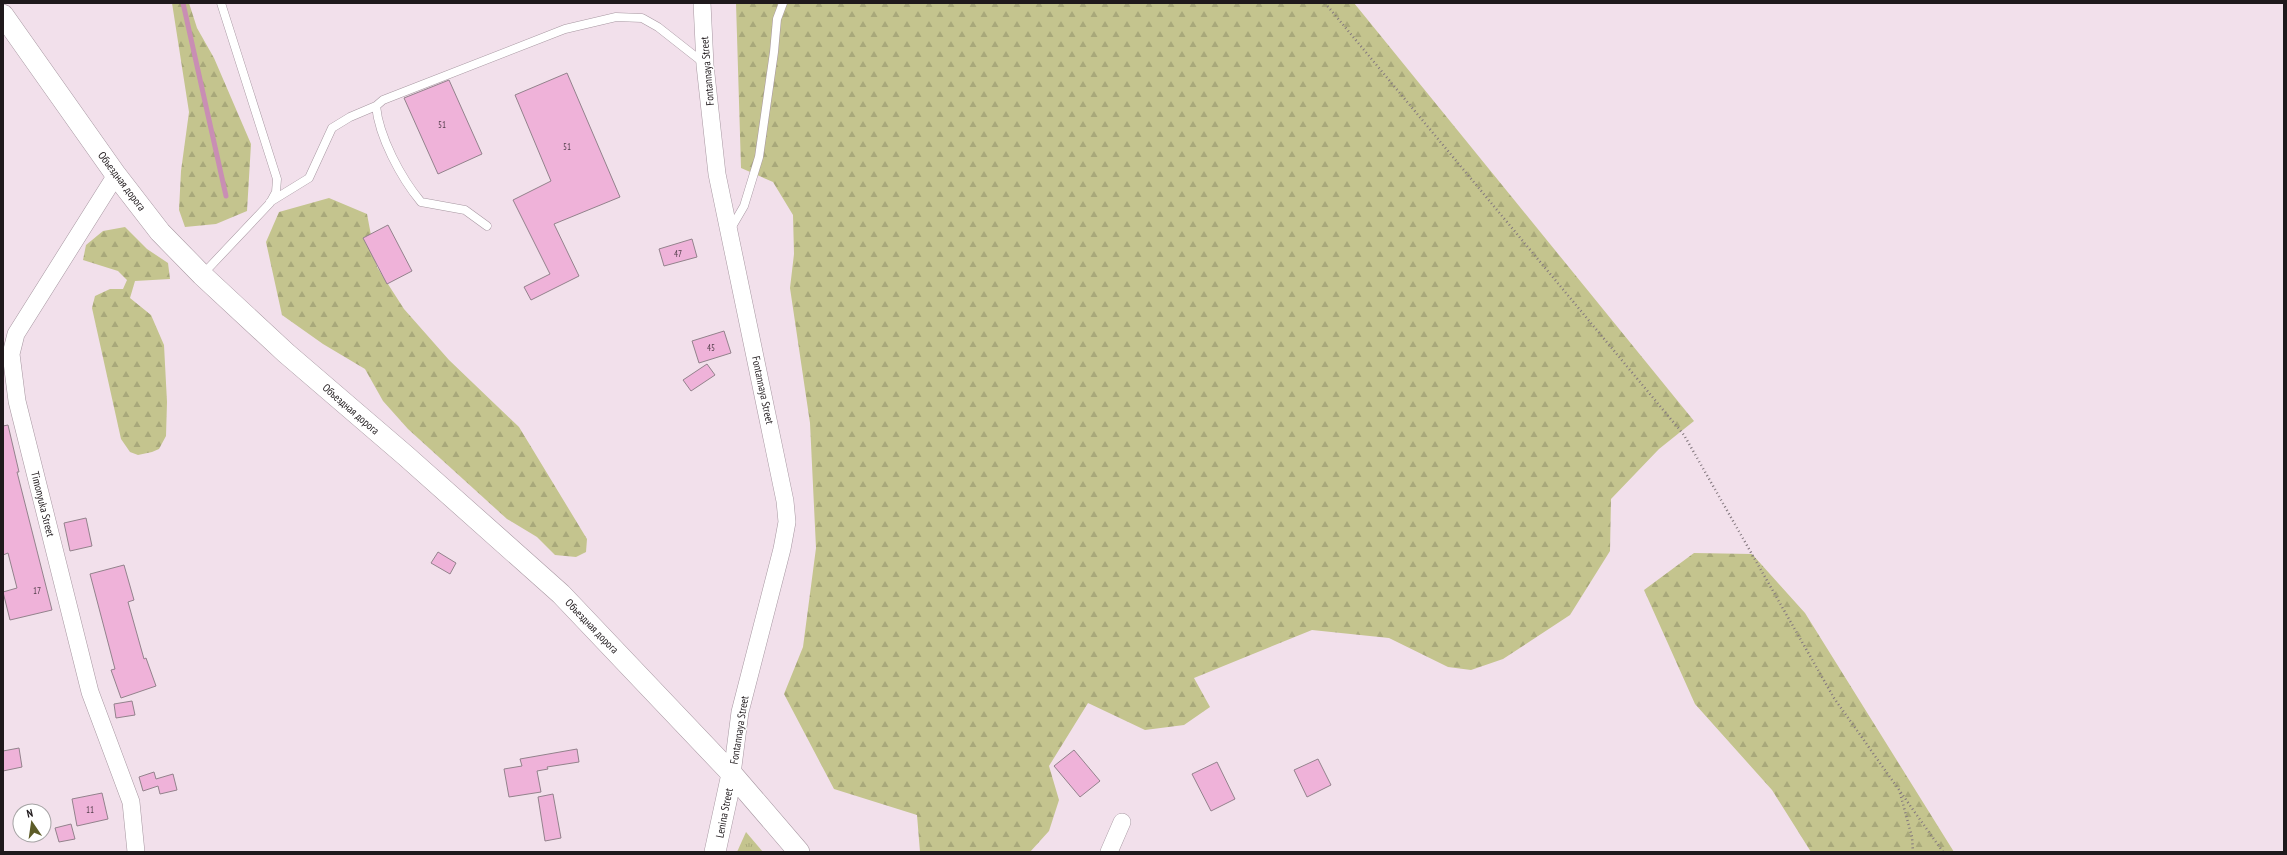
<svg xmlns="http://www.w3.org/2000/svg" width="2287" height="855" font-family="'PT Sans Narrow',sans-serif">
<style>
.forest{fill:url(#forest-firs)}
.park{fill:url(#park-tufts)}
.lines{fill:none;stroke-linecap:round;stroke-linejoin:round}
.stream{stroke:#c98eb4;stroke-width:5}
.building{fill:#efb2d9;stroke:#93828c}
.service-casing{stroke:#a797a1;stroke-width:9}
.minor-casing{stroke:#a797a1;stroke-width:18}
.tertiary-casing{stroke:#a797a1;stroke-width:22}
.path{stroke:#83777e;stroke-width:2.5;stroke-dasharray:1 3;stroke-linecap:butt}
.service{stroke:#fff;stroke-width:8}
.minor{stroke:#fff;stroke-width:17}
.tertiary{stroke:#fff;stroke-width:21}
.labels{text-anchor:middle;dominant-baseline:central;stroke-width:3;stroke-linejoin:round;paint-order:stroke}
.number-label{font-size:9px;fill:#533f4b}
.street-label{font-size:11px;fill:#1f191c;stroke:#fff}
</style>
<defs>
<pattern id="forest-firs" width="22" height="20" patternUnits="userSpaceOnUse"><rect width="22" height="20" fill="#c4c48e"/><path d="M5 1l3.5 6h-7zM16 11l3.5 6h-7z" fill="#a8a87a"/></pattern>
<pattern id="park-tufts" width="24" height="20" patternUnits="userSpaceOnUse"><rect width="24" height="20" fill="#c4c48e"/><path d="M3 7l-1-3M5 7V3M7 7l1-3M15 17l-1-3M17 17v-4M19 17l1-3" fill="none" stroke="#a8a87a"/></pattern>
</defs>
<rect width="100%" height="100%" fill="#f2e0eb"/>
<!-- forest -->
<path class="forest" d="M172,3H189L197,28L214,58L251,144L247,211L216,224L185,227L179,210L181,171L189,112Z
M736,3H1354L1694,421L1659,449L1611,499L1610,551L1570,615L1503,659L1471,670L1448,667L1389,638L1312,630L1194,678L1210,707L1184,725L1145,730L1088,703L1049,766L1059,800L1049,831L1030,852H920L917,815L834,789L784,694L803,647L816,548L810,423L790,288L794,254L793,215L773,182L741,168Z
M329,198L367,214L377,267L404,309L449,360L519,427L587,539L586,552L576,557L555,555L537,537L507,519L408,429L383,401L365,369L323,344L282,315L266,242L279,212Z
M125,227L147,249L168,263L170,279L135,281L130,298L151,315L164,345L167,402L166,436L159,449L152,452L138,455L130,452L121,439L92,308L95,296L110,289H123L127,280L118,271L83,260L86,245L103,231Z
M1694,553L1752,554L1805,613L1954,852H1811L1772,790L1695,704L1644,590Z"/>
<!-- park -->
<path class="park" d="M746,832L763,852H737Z"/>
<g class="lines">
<!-- stream -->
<path class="stream" d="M183,3L226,196"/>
</g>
<!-- building -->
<path class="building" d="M567,73L620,197L554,224L579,276L531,300L524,287L550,274L513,200L551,181L515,95Z
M449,80L482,154L438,174L404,98Z
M388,225L412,271L387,284L363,238Z
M692,239L697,257L664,266L659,249Z
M724,331L731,353L699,363L692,341Z
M707,364L715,375L691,391L683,380Z
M8,425L19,472H17L52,610L10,620L3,592L17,588L8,553L3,555V426Z
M86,518L92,546L70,551L64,523Z
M438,552L456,563L450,574L431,563Z
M124,565L134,600L128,602L144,659L146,658L156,686L121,698L111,670L115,669L90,574Z
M132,701L135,715L116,718L114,704Z
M19,748L22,767L3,771V751Z
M577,749L579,762L547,767L548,769L537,771L541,792L509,797L504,769L522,766L520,759Z
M1074,750L1100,781L1080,797L1054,766Z
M1318,759L1331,785L1307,797L1294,770Z
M1217,762L1235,799L1211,811L1192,774Z
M154,772L156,779L173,774L177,790L160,794L158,786L143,791L139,777Z
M102,793L108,819L77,826L72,799Z
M553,794L561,838L545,841L538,797Z
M71,824L75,839L59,842L55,828Z"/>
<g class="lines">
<defs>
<path id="service" d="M270,202L309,178L332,128L350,117L376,106
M487,226L465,210L421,202C401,178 379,137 376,106L383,100L565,29L616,17L642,18L658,27L705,64
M730,230L744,206L759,157L774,52L777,19L783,3
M203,274L270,203L276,192L277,179L221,3"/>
<path id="minor" d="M702,3L705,65L717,174L785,501L787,522L782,549L740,712L732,774
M116,175L16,334L11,354L17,401L90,692L131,802L136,852
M1109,852L1122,822"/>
<path id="tertiary" d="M3,15L116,175L160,232L202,275L286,353L406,456L561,594L732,774L799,852
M715,852L732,774"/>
</defs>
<!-- service casing -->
<use href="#service" class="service-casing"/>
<!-- minor casing -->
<use href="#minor" class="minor-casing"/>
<!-- tertiary casing -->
<use href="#tertiary" class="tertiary-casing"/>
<!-- path -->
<path class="path" d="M1325,3L1684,435L1834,698L1943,852
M1900,793L1912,837L1913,852"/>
<!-- service -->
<use href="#service" class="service"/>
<!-- minor -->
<use href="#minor" class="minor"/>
<!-- tertiary -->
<use href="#tertiary" class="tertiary"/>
</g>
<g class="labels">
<!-- number labels -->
<g class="number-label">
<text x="442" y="124">51</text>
<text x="567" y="146">51</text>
<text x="678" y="253">47</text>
<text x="711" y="347">45</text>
<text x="37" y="590">17</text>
<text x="90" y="809">11</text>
</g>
<!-- street labels -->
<g class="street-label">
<text transform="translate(707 71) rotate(-95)">Fontannaya Street</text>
<text transform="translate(122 181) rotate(53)">Объездная дорога</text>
<text transform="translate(763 390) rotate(78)">Fontannaya Street</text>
<text transform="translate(351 409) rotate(41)">Объездная дорога</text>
<text transform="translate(43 504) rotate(76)">Timonyuka Street</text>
<text transform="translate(592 626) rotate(46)">Объездная дорога</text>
<text transform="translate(739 730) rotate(-81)">Fontannaya Street</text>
<text transform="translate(724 813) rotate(-79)">Lenina Street</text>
</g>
</g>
<!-- border -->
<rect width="2287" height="855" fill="none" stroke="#1f191c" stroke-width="8"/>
<!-- north arrow -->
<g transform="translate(32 823) rotate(347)"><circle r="19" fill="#ffffff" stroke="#a5a3a4"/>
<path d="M0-3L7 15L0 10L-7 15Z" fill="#5d5c28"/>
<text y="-6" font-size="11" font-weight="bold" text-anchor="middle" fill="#1f191c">N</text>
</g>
</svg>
